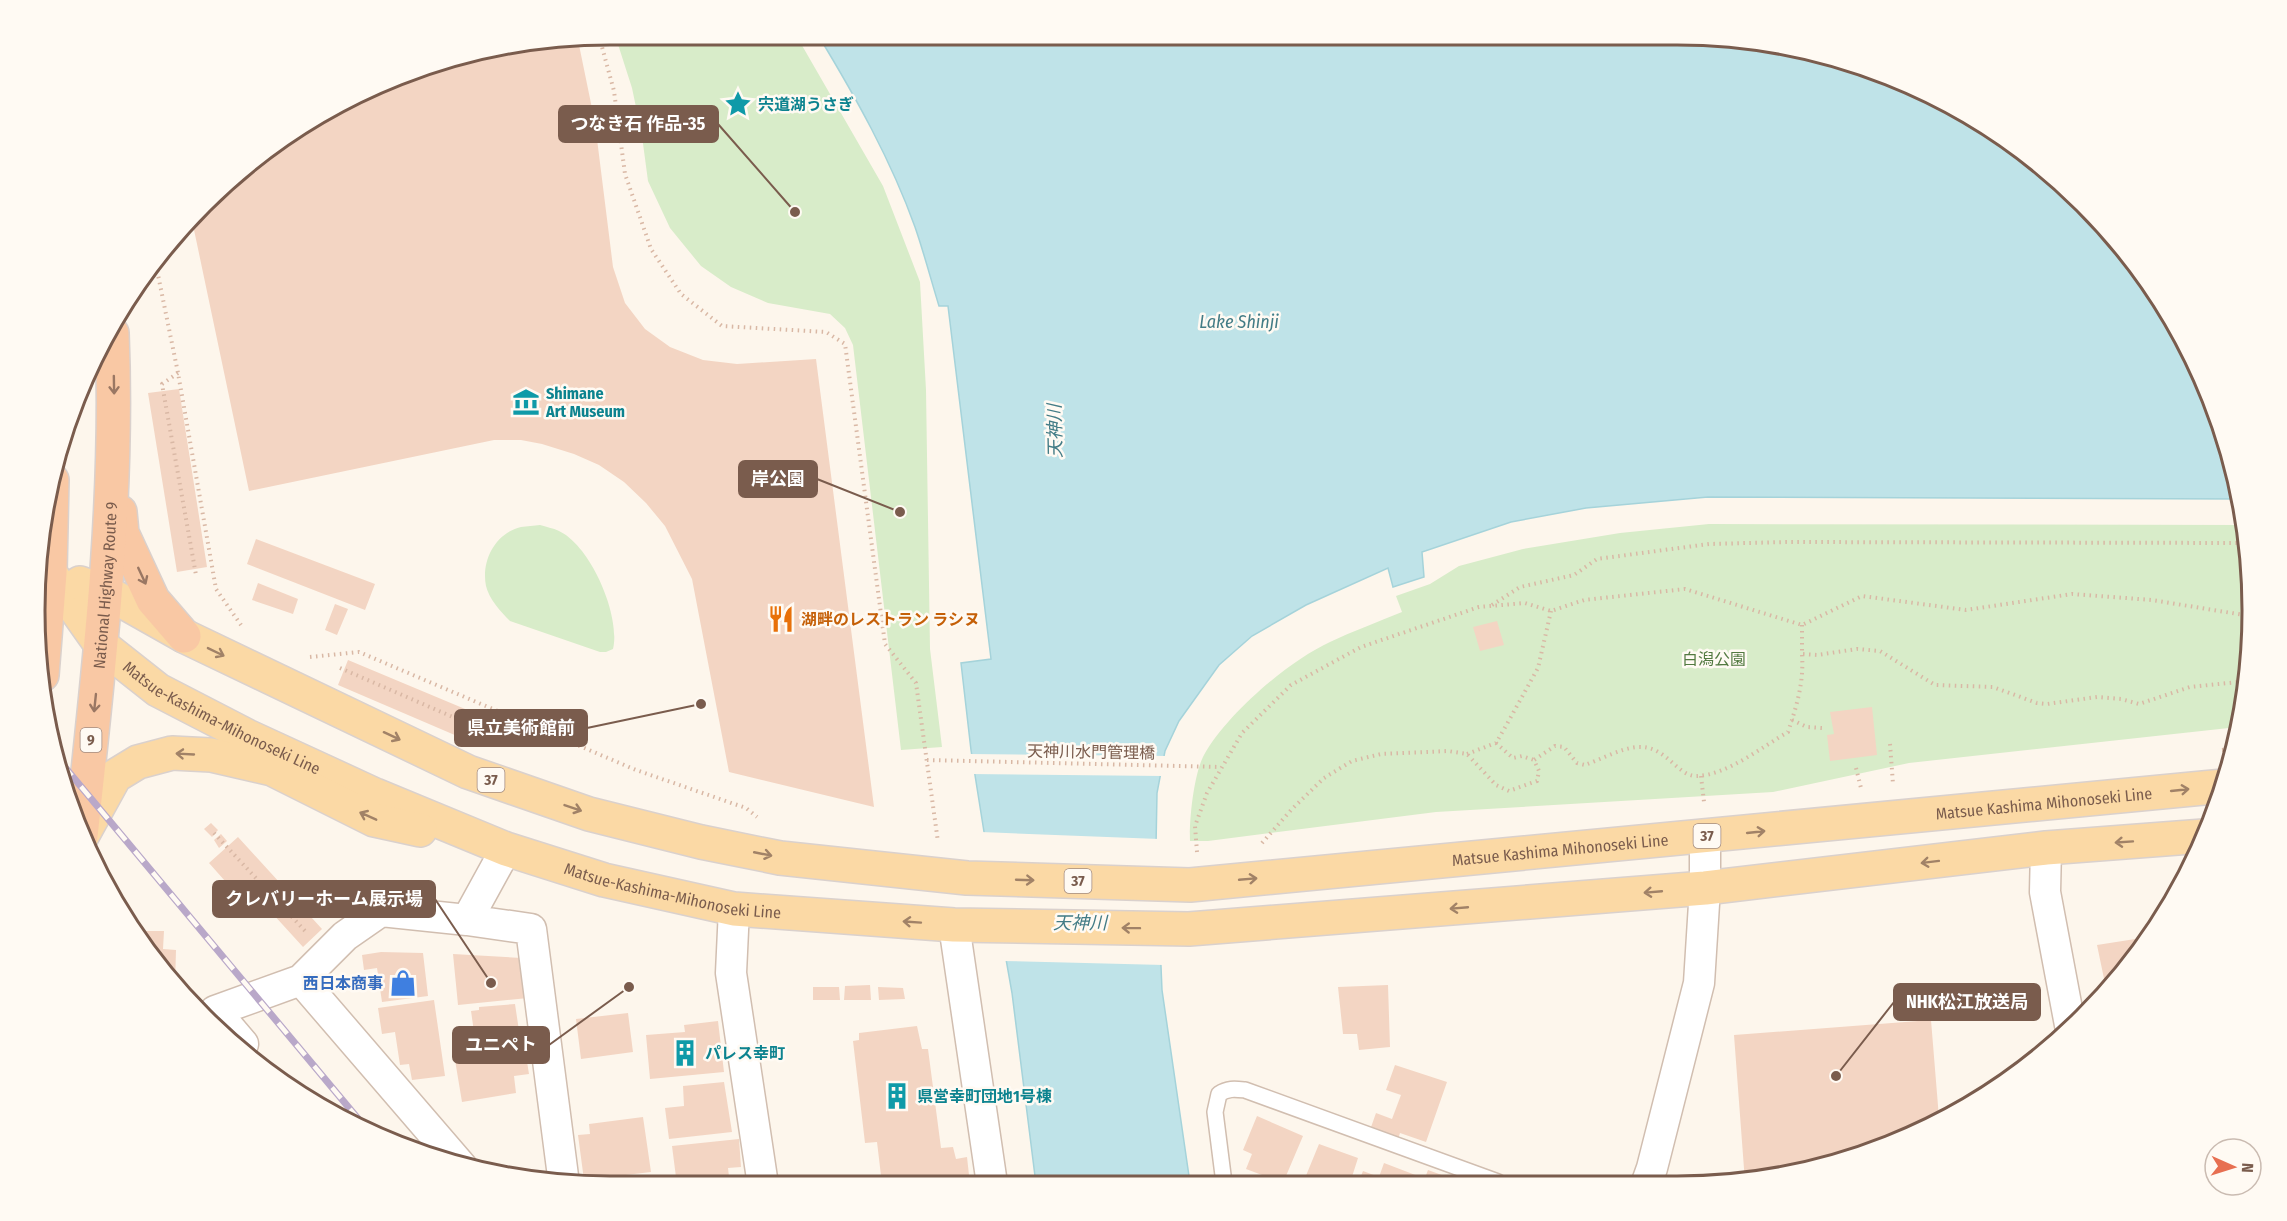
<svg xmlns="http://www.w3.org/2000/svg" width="2287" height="1221" font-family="'Fira Sans Condensed','Noto Sans JP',sans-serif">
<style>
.green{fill:#d8ecc9}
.water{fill:#bfe3e8;stroke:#a5d3da;stroke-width:1.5}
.pier{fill:#fdf6ec}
.building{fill:#f3d5c3}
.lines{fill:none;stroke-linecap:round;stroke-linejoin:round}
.service-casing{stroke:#d1beb0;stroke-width:18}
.minor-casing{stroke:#d1beb0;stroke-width:33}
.primary-casing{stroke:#dad1cd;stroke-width:36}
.trunk-casing{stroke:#dad1cd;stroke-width:36}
.path{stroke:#d9b8a5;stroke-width:4;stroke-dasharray:1.5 4.5;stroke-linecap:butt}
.service{stroke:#fff;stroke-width:15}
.minor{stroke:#fff;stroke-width:30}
.primary{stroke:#fbd9a5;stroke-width:33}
.trunk{stroke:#f9c8a4;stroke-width:33}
.rail-casing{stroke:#b9a8c9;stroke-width:7}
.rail{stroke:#fffaf3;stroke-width:4.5;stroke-dasharray:14;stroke-linecap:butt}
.oneway{stroke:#9a7763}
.oneway2{stroke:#a18267}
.labels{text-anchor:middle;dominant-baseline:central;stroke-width:5;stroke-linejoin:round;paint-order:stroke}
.shield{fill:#fffaf3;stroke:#a28b7f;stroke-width:1.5}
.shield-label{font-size:15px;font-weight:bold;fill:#7a5c4d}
.culture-label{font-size:16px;font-weight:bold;fill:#0d838f;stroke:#fffaf3;text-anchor:start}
.street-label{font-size:16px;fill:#7a5c4d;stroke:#fffaf3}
.food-label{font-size:16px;font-weight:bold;fill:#c56008;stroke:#fffaf3;text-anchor:start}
.park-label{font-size:16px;fill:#537a41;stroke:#fffaf3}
.shop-label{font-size:16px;font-weight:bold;fill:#366cbe;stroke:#fffaf3;text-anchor:end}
.water-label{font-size:18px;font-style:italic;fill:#437c86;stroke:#fffaf3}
.rim{fill:none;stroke:#7a5c4d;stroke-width:3}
.leader{fill:none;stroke:#7a5c4d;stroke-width:2}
.callout-dot{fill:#7a5c4d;stroke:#fffaf3;stroke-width:2}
.callout{fill:#7a5c4d;stroke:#7a5c4d;stroke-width:2}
.callout-label{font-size:18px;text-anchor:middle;font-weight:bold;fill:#fff}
</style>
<rect width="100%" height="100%" fill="#fdf6ec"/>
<!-- green -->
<path class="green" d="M615,35H796L883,186L920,282L926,390L930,649L942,747L901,750L853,345L845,328L830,314L768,303L731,287L701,266L670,228L648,181L642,136L632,88Z
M1709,524L2243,525L2251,572L2248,685L2238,727L1909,763L1773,792L1436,812L1208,841H1190C1189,820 1194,773 1204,755C1227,714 1287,662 1330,642C1353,631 1378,622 1402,612L1396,596L1430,584L1459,566L1523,549L1620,533Z
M540,525C546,527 553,528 559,531C591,546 621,616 613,649L606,652H600L510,621C501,612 489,599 486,586C481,561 495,533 521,527C527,526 534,526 540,525Z"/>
<!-- water -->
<path class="water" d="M818,35L1714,36L1826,54L1964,112L2056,177L2133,260L2193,355L2233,461L2239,499L1708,497L1586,508L1511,522L1422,552L1424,577L1393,587L1388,568L1306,605L1252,636L1219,665L1179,721L1165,751L1157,793L1156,846L985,838L971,750L961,663L991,659L948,306H939C931,280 924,253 915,227C891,160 855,96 818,35Z
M985,840L1156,847L1162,990L1190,1183L1036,1184L1012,993Z"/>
<!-- pier -->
<path class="pier" d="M968,754L1167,756L1163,776L971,774Z
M981,832L1159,839L1164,965L1003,961Z"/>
<!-- building -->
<path class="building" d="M578,40L595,123L613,267L625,303L645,329L670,347L703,360L737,364L816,359L874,807L729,772L692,579L665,526L646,503L624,482L599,465L574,454L542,444L521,440H494L249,491L193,225L260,154L425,65Z
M179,389L207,567L177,572L148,393Z
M256,539L375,584L365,610L247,564Z
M258,583L298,599L293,614L252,600Z
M335,604L348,609L337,635L325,630Z
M1497,621L1504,645L1480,651L1473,627Z
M348,660L489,719L478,745L338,685Z
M1872,707L1877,755L1830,761L1827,735L1834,734L1830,712Z
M211,823L218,830L212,837L204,829Z
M221,834L227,841L219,848L214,840Z
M238,837L322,929L303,947L251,890L241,899L209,863Z
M140,931H164L163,949L176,950L175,986Z
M2148,937L2109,991L2107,993L2097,945Z
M381,952L423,953L428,996L382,1002L377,968L364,970L362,955Z
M453,954L522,958L528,998L458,1005Z
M870,985L871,1000H844L845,986Z
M1388,985L1390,1047L1359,1050L1357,1034H1343L1338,987Z
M813,987H839L840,1000H813Z
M878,987L903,988L905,999L879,1000Z
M434,1000L445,1076L412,1080L409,1064L400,1065L395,1032L382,1034L378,1008Z
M515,1004L521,1044L524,1043L529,1074L514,1076L516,1093L462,1102L454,1054L486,1049V1045L476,1046L471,1011L479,1010V1007Z
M628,1013L633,1052L581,1059L576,1019Z
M1931,1020L1939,1118L1862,1156L1745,1182L1734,1035Z
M718,1021L724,1072L650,1079L646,1035L685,1032L684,1025Z
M917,1026L922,1049H928L941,1148L953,1147L956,1159L967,1157L970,1184H882L877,1142L865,1143L853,1041L859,1040V1033Z
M1395,1065L1447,1082L1426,1142L1400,1133L1398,1139L1370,1130L1376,1113L1392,1119L1401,1095L1386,1090Z
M724,1082L732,1132L669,1139L665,1108L684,1106L683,1086Z
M1257,1116L1303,1136L1283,1183L1246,1169L1252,1154L1243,1150Z
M643,1117L651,1172L584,1180L578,1135L590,1134L589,1124Z
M739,1139L741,1167L728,1168L730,1185H677L672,1146Z
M1319,1144L1358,1158L1350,1183H1303Z
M1384,1163L1418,1176L1416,1183H1358L1363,1171L1379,1177Z
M1428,1170L1461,1182V1183H1423Z
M650,1176L651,1185H586V1184Z
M831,1177L832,1184L811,1185V1180Z"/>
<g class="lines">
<defs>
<path id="service" d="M1224,1183L1215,1112L1219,1094C1228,1088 1235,1089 1245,1090L1498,1182"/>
<path id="minor" d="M2046,848L2045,892L2070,1025
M734,909L731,973L763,1185
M467,920L531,929L564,1184
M954,925L992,1184
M243,1044L215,1011L301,980
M462,1167L301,980L345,936L381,911L467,920L506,849
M1647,1182L1652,1168L1699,983L1705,888V836"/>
<g id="primary">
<path id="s1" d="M50,573L101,645L158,690L247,736L375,795L506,849L604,880L734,909L954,925L1189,929L1705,888L2046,848L2204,836"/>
<path id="s2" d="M80,583L106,592L184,636L468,772L589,814L701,842L780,858L967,878L1190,885L2224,786"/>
<path d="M82,836L115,776L138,762L172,753L211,755L272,769L374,820L420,830"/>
</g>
<g id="trunk">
<path d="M120,512L122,533L153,600L184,636"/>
<path d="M42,675L50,573L52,480"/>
<path id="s3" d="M81,836C99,668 119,501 112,333"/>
</g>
</defs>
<!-- service casing -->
<use href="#service" class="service-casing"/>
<!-- minor casing -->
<use href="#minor" class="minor-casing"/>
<!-- primary casing -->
<use href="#primary" class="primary-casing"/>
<!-- trunk casing -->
<use href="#trunk" class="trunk-casing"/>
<!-- path -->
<path class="path" d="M599,36L614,91L625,174L651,249L681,294L722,326L826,332L845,344L885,644L916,683L938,842
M156,265L178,373L216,589L241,625
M178,373L162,384L196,575
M1492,605L1520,587L1574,575L1597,559L1709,544L1786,542L2246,543
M1802,625V654L1817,655L1857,649L1880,651L1935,685L1993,687L2037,703L2047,704L2097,697L2121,699L2139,704L2190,687L2248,681
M310,657L359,652L636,770L746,808L757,817
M340,668L492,734L502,713
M1792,720L1807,727L1822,728
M1496,743L1513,758L1522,756L1534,760
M1890,744L1893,784
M2222,750L2233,749
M1467,754L1496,743L1507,724L1538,668L1551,611
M927,760L1221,767
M1856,768L1861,788
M1701,776L1704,802
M214,833L306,932
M1262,843L1292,809L1324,778L1352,761L1381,754L1448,751L1467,754L1496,785L1509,791L1537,781L1539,771L1534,760L1555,746L1564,747L1577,763L1585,765C1599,760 1622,748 1637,747C1667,745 1677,777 1697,776C1727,775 1762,747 1788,732C1797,705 1804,682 1802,654
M1197,852L1195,826L1207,793L1242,733L1291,685L1361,647L1479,607L1525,603L1551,611L1584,600L1685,589L1802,625L1862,596L1966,610L2072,594L2152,600L2250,616"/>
<!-- service -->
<use href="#service" class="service"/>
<!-- minor -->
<use href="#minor" class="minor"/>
<!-- primary -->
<use href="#primary" class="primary"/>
<!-- trunk -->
<use href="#trunk" class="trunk"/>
<defs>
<path id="rail" d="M63,765L365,1127"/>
</defs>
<!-- rail casing -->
<use href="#rail" class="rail-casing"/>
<!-- rail -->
<use href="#rail" class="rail"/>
</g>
<!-- one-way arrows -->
<defs><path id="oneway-shaft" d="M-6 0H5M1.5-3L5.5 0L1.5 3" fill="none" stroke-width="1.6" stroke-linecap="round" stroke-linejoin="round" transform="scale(1.5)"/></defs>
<g class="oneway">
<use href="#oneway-shaft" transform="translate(114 385) rotate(89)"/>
<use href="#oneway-shaft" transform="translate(142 576) rotate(65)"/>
<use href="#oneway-shaft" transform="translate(95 703) rotate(96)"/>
</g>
<g class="oneway2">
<use href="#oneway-shaft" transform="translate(216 652) rotate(26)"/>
<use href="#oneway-shaft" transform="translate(392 736) rotate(25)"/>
<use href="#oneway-shaft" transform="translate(185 754) rotate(-177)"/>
<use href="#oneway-shaft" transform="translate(2180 790) rotate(-6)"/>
<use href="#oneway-shaft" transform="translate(573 808) rotate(19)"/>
<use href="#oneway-shaft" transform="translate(368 816) rotate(-156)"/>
<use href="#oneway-shaft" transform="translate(1756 832) rotate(-6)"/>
<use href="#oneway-shaft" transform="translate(2124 842) rotate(176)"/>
<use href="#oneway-shaft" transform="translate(763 854) rotate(11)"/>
<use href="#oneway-shaft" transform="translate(1930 862) rotate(173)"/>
<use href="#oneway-shaft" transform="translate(1248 879) rotate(-5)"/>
<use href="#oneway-shaft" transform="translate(1025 880) rotate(2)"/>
<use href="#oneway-shaft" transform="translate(1653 892) rotate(175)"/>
<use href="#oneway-shaft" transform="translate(1459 908) rotate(175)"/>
<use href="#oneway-shaft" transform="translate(912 922) rotate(-176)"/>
<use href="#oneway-shaft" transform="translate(1131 928) rotate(-179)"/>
</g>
<!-- icons -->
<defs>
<symbol id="sight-bare" viewBox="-9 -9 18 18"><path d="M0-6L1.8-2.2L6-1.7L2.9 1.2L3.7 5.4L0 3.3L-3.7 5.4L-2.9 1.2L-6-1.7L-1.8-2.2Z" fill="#0f9aa8" stroke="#fffaf3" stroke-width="2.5" paint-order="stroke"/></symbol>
<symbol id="museum-bare" viewBox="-9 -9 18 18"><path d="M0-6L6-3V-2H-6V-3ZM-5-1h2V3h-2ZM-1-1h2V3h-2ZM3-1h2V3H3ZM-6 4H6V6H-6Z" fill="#0f9aa8" stroke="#fffaf3" stroke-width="2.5" paint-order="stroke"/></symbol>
<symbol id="restaurant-bare" viewBox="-9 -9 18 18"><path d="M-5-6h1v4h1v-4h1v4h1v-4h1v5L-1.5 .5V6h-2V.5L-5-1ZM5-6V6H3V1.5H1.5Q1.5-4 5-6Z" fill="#e8710a" stroke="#fffaf3" stroke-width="2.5" paint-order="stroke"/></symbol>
<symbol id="shop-bare" viewBox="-9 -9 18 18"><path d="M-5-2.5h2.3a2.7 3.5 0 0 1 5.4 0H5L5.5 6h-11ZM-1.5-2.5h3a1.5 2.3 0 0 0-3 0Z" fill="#3f7fe0" stroke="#fffaf3" stroke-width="2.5" paint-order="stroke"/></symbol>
<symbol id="building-bare" viewBox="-9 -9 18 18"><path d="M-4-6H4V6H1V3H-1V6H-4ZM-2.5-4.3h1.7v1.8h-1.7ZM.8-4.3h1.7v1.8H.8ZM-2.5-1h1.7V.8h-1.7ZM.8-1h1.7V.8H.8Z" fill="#0f9aa8" stroke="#fffaf3" stroke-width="2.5" paint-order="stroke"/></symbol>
</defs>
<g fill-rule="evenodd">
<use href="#sight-bare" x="719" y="85" width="38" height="38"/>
<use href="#museum-bare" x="507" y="383" width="38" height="38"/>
<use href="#restaurant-bare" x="762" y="600" width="38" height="38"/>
<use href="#shop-bare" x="384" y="964" width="38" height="38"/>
<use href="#building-bare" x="666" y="1034" width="38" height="38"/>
<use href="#building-bare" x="878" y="1077" width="38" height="38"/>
</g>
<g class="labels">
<!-- shield labels -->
<g class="shield">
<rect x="80.5" y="728" width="21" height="24" rx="4.5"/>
<rect x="477.5" y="768" width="27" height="24" rx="4.5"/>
<rect x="1693.5" y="824" width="27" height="24" rx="4.5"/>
<rect x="1064.5" y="869" width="27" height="24" rx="4.5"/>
</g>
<g class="shield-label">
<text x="91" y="740">9</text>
<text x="491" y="780">37</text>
<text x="1707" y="836">37</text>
<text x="1078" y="881">37</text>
</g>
<!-- culture labels -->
<g class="culture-label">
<text x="758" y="104">宍道湖うさぎ</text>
<text x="546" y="393">Shimane<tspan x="546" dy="18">Art Museum</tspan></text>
<text x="705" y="1053">パレス幸町</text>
<text x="917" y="1096">県営幸町団地1号棟</text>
</g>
<!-- street labels -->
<g class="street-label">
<text stroke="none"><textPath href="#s3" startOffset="252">National Highway Route 9</textPath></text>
<text stroke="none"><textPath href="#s1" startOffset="230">Matsue-Kashima-Mihonoseki Line</textPath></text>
<text transform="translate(1091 752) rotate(1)">天神川水門管理橋</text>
<text stroke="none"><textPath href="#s2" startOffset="2025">Matsue Kashima Mihonoseki Line</textPath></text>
<text stroke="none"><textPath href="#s2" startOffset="1539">Matsue Kashima Mihonoseki Line</textPath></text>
<text stroke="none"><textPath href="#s1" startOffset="716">Matsue-Kashima-Mihonoseki Line</textPath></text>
</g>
<!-- food labels -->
<g class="food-label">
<text x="801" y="619">湖畔のレストラン ラシヌ</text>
</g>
<!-- park labels -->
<g class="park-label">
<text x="1714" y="659">白潟公園</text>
</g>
<!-- shop labels -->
<g class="shop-label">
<text x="383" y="983">西日本商事</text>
</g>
<!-- water labels -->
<g class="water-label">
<text x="1239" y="322">Lake Shinji</text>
<text transform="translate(1055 431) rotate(-91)">天神川</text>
<text x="1080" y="923">天神川</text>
</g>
</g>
<!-- crop -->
<path d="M0 0H2287V1221H0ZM610 45H1677A565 565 0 0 1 2242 610V611A565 565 0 0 1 1677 1176H610A565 565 0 0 1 45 611V610A565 565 0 0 1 610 45Z" fill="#fffaf3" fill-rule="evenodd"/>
<path class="rim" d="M610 45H1677A565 565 0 0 1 2242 610V611A565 565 0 0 1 1677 1176H610A565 565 0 0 1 45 611V610A565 565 0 0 1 610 45Z"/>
<!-- callouts -->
<path class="leader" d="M795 212L718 124M900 512L817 479M701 704L587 728M491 983L435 899M1836 1076L1894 1002M629 987L549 1045"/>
<g class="callout-dot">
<circle cx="795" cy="212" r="6"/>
<circle cx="900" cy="512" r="6"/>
<circle cx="701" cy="704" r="6"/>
<circle cx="491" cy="983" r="6"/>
<circle cx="1836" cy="1076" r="6"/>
<circle cx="629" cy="987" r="6"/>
</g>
<g class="callout">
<rect x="559" y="106" width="159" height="36" rx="6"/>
<rect x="739" y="461" width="78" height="36" rx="6"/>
<rect x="455" y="710" width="132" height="36" rx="6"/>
<rect x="213" y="881" width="222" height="36" rx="6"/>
<rect x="1894" y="984" width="146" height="36" rx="6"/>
<rect x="453" y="1027" width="96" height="36" rx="6"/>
</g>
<g class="callout-label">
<text x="638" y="130">つなき石 作品-35</text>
<text x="778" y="485">岸公園</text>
<text x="521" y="734">県立美術館前</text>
<text x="324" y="905">クレバリーホーム展示場</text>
<text x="1967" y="1008">NHK松江放送局</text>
<text x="501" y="1051">ユニペト</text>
</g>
<!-- north arrow -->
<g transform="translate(2233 1167) rotate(93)"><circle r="28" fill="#fffaf3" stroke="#cabbb1" stroke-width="1.5"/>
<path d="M0-4.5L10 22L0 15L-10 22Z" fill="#e76f51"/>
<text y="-9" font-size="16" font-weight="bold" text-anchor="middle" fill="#7a5c4d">N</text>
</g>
</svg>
